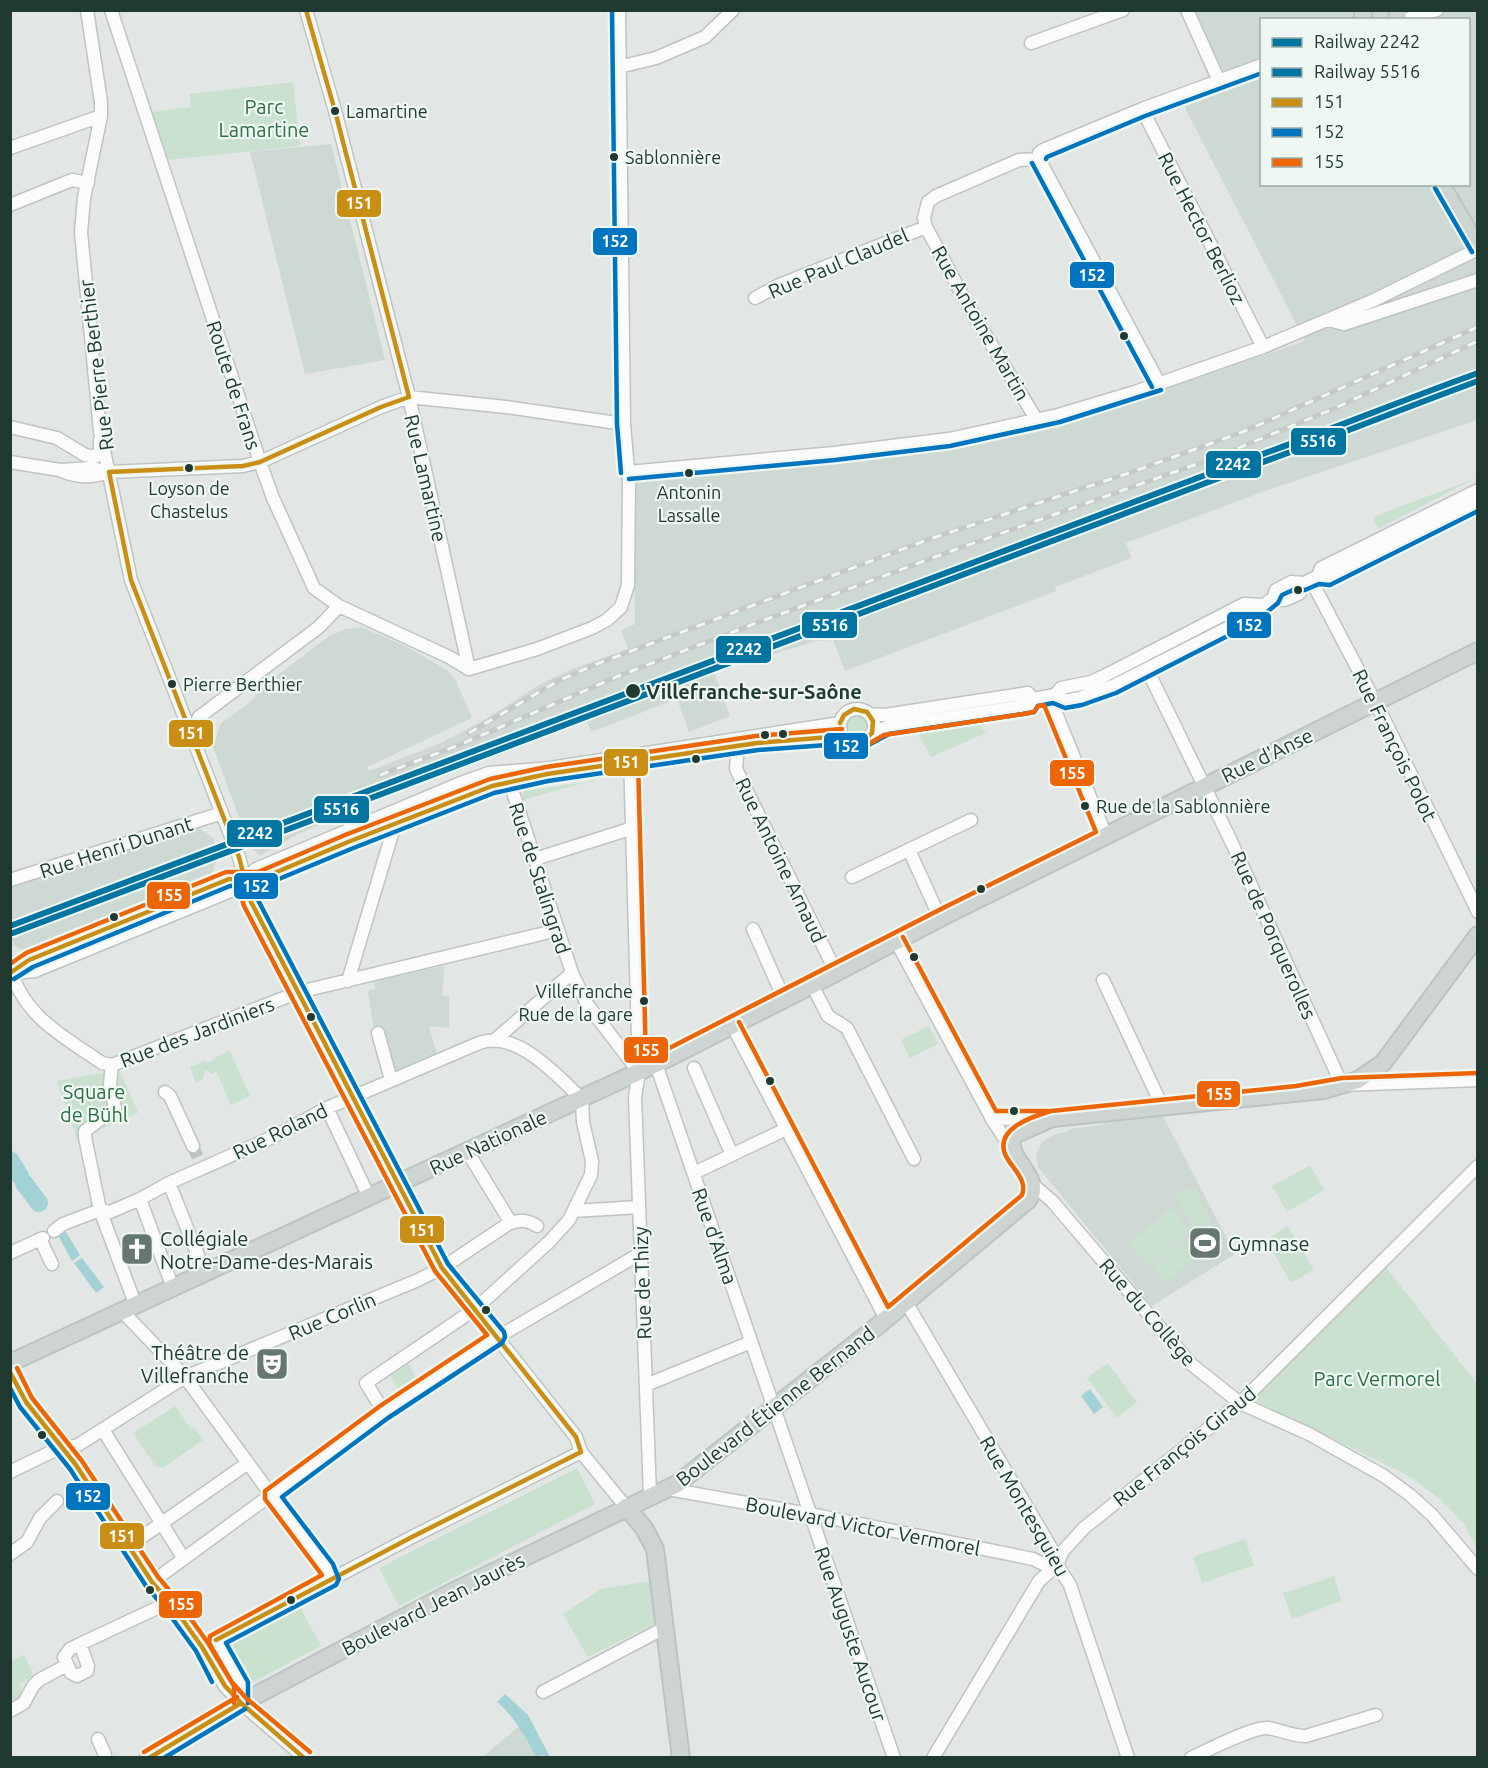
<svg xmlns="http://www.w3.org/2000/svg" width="1488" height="1768" font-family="Ubuntu,sans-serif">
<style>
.built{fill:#cfd9d4;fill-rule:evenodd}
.green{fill:#cae1d0}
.water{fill:#a2d1d6}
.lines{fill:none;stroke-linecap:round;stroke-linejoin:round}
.river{stroke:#a2d1d6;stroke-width:18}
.minor-tunnel{stroke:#bbc4c1;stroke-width:12;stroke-dasharray:12 6;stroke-linecap:butt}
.minor-casing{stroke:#bfc4c2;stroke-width:15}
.major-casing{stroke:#bbc4c1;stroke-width:20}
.minor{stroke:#fbfbfb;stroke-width:12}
.major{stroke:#cdd4d1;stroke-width:16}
.rail-casing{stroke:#c6c9c8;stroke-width:5}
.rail{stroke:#eff7f3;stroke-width:3;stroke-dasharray:9;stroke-linecap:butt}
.bus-1-casing{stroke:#eff7f3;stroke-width:9}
.bus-2-casing{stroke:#eff7f3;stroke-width:9}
.bus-3-casing{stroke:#eff7f3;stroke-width:9}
.bus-1{stroke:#c98f15;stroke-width:4.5}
.bus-2{stroke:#0075bf;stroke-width:4.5}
.bus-3{stroke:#ec6608;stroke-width:4.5}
.rail-1-casing{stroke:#eff7f3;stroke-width:10}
.rail-2-casing{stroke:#eff7f3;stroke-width:10}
.rail-1{stroke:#0075a1;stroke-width:6}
.rail-2{stroke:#0075a1;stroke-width:6}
.bus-dot{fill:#203a32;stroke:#eff7f3;stroke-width:2}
.labels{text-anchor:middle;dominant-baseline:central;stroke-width:4.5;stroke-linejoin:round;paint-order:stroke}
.bus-label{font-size:18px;fill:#203a32;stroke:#eff7f3;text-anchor:start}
.park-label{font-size:20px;fill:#2b7042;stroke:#eff7f3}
.street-label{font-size:20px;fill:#203a32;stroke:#eff7f3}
.stop-label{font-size:20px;font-weight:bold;fill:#203a32;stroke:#eff7f3;text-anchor:start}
.poi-label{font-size:20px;fill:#203a32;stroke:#eff7f3;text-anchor:start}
.line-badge{stroke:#eff7f3;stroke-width:2}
.badge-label{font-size:16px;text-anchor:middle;font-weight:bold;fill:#fff}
</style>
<rect width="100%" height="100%" fill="#e2e7e5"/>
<!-- built -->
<path class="built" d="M1180,11H1477V420L1265,491L1126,543L1132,558L1055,587L1056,591L845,671L833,640L817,641L714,672L730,716L689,732L677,699L591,732L586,720L386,796L298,834L260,856L250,847L213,747L221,723L249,703L267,683L328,637L345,629L361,627L405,646L447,670L455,679L472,718L367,767L369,771L441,743L486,719L539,685L574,668L628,649L621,630L635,624L632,479L952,445L1047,424L1126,401L1305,341L1182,102L1214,90ZM1262,20H1468V184H1262Z
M331,144L385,360L305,374L250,152Z
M195,825L213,838L219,851L212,874L27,953L14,945L11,936L10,893L15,880Z
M443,966L444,972L442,996H449V1028L429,1026L437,1054L393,1073L374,1031L368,991L375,989L374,981Z
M1163,1116L1235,1254L1152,1306L1038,1167L1036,1153L1043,1141L1056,1134L1067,1132L1069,1129L1102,1125L1105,1122Z
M519,1726L536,1757L482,1758Z"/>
<!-- green -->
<path class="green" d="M293,82L300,146L168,160L152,112L191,107L189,94Z
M1476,478L1378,529L1373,517Z
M847 726a10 10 0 1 1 20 0a10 10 0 1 1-20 0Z
M979,725L986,733L931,757L918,734Z
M594,781V780L523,800V791Z
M929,1026L938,1044L910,1058L901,1040Z
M230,1051L250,1096L231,1105L216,1071L212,1074L208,1071H205L203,1076L204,1078L196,1083L190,1067L205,1061L208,1062L214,1060L215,1057Z
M101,1073H121L138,1113L77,1139L57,1081Z
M1310,1165L1324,1190L1287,1212L1272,1186Z
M1194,1187L1212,1223L1194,1232L1176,1196Z
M1170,1208L1190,1231L1149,1266L1129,1244Z
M1288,1226L1314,1270L1291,1283L1266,1240Z
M1183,1240L1196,1256L1165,1282L1153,1266Z
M1385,1266L1477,1384V1548L1464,1524L1441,1500L1407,1475L1257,1402L1255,1394Z
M407,1362L417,1379L399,1390L389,1374Z
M1108,1363L1137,1402L1117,1418L1087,1378Z
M175,1406L191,1429L194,1427L203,1440L163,1468L156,1467L133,1433Z
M577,1468L595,1504L399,1606L379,1568Z
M1245,1539L1254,1565L1202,1583L1193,1557Z
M1334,1576L1342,1601L1292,1619L1283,1593Z
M650,1581L656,1623L588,1657L563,1614L601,1589Z
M300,1607L321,1646L253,1682L246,1681L229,1650L230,1644Z
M24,1655L34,1676L19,1684L24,1696L11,1706V1662Z"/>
<!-- water -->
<path class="water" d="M66,1232L80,1255L72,1261L58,1235Z
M82,1258L104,1287L96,1293L74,1263Z
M1090,1389L1103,1407L1094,1414L1081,1396Z
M505,1694L528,1715L550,1757H545L543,1755L536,1757C525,1737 515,1717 497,1702Z"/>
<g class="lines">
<!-- river -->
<path class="river" d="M10,1160L20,1176
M24,1183L39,1203"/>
<!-- minor-tunnel -->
<path class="minor-tunnel" d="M193,1146L200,1163"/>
<defs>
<path id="minor" d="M87,10L101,102V116L84,198L81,232L100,431L131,580L239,857L250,900L442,1268L576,1437L581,1452L626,1507
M111,10L260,462L273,498L314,588L339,606L449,657L469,669
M306,10L335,111L409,397L469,669
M1187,10L1219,81
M1404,20L1437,10
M1031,43L1123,10
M619,67L656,58L705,37L733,10
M1142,109L1263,347
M10,148L101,116
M1039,159L1159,383
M1039,159V153L1043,150L1142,109L1262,65
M10,205L72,180L88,183
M755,298L779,285L926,227
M1328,320L1344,324L1478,280
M1036,419L966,302L926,227L924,218L928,202L936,196L1019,160L1039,159
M10,427L57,438L85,455L95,457L100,451V440
M10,462L60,470L92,468L108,472
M60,470C77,478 91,478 109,472L243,466L260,462L381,407L409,397L506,407L624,424
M628,472L834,453L949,439L1058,415L1135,392L1263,347L1372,301L1478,249
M1318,576L1321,568L1478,490
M1311,580L1383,717L1478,912
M1273,598C1283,603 1290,598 1300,593L1304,583
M469,669L537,649L592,628L607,620L621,607L628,585L629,481L624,424L619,10
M1147,669L1231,841L1342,1085L1478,1080
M1055,695L1061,688L1091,682L1106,675L1244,604L1263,605
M1049,696L1106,836
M840 726a17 17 0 1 1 34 0a17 17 0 1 1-34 0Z
M869,714L885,715L1028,693L1033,699
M872,733L887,727L1030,705L1033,699L1055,695L1064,701L1080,698L1113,686L1251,616L1273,598L1276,590L1291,582L1304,583L1318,576L1327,578L1478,502
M191,736L199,717L319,627L339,606
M764,743L843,736
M738,746L736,769L836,972
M630,756L639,1072L635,1097L650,1495
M507,774L572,973L587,1004L638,1071
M909,850L940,918
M535,859L633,828
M852,877L971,820
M10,880L222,813
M753,929L784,999
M896,941L992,1119L1012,1150
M10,968C24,1017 63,1036 102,1063L112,1065L299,992L558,930
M13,972L29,960L229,879H260L464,796L492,786L545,775
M10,973L35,971L221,895L233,890L256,869L461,783L489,773L550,768L840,723
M1103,980L1162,1106
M348,981L395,824
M812,985L828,1016L847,1028L914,1159
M732,1025L886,1319
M378,1033L391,1080
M496,1039L572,973
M656,1064L894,1758
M112,1065L110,1084L115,1108L85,1131V1137L100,1210L136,1306
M694,1068L732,1155
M165,1092L170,1096L193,1146
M327,1108L369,1197
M992,1119L1045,1118
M467,1151L511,1223
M694,1173L786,1129
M169,1183L205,1273
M1032,1184L1052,1201L1191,1364L1240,1403L1309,1434L1384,1476L1410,1495L1432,1515L1478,1569
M140,1199L173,1288
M100,1210L110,1212L140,1199L169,1183L275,1136L327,1108L479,1043C517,1029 557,1076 582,1099L583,1122L592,1161L591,1175L569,1220L549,1242L475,1309L366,1383L384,1412
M574,1211L639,1207
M54,1231L63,1224L100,1210
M40,1239L52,1264
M10,1253L43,1238
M906,1302L1053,1551L1057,1565L1070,1585L1128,1758
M123,1312L185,1377L332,1578
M10,1371L26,1402L76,1465L152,1582L170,1602L202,1647L225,1686L241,1703L305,1758
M646,1385L751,1342
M103,1430L184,1559
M10,1472L53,1451L78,1445L185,1377L418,1280L442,1268L508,1224C520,1219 528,1220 537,1226
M668,1489L820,1516L1033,1559L1043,1564L1057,1565
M129,1546L248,1463
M10,1554L27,1542L40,1518L57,1501
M152,1582L384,1412L498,1337L641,1253
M216,1640L241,1684V1703
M80,1644L170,1602
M80,1644L88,1666L87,1671L77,1676L71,1673L64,1657L70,1649Z
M202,1647L412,1537L581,1452
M543,1692L666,1627
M10,1711L24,1703L33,1686L39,1680L67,1665
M98,1739L105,1755
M933,1758L1039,1581L1057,1565L1063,1551L1084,1528L1240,1403L1478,1166
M1191,1758C1208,1750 1252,1727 1268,1728C1281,1730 1292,1736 1306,1736L1376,1715"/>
<path id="major" d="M1397,10L1398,20
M1362,20L1364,10
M1441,184L1478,248
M10,1363L662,1061L812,985L948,914L1478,651
M626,1507L644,1528L655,1549L681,1758
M148,1758L249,1699L452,1592L677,1484L875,1328L1028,1200C1044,1178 1007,1161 1012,1138L1016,1134L1052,1118L1324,1090L1358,1080L1383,1063L1478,935"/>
</defs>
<!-- minor casing -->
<use href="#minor" class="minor-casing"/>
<!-- major casing -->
<use href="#major" class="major-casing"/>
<!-- minor -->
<use href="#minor" class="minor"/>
<!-- major -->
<use href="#major" class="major"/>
<defs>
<path id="rail" d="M469,733L558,681L594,665L927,540L1132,472L1245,431L1478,327
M380,775L459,745L621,675L751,625L954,550L1214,458L1331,410L1478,341"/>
</defs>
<!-- rail casing -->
<use href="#rail" class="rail-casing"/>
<!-- rail -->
<use href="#rail" class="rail"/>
<defs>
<path id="bus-1" d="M306,10L335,111L409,397
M109,472L131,580L239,857L250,900L442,1268L576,1437L581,1452
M109,472L243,466L260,462L381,407L409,397
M840,723L844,715L854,709L867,712L873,721L872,733C862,743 855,743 843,736
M10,973L29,960L229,879H260L348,842L492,786L547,774L757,743L843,736
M10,1372L26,1402L76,1465L152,1582L170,1602L202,1647L225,1686L241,1703L304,1758
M216,1640L412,1537L581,1452
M149,1758L241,1703"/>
<path id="bus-2" d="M612,10L617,424L621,473
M1046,159L1047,157L1145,116L1262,73
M1032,163L1152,387
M1435,188L1472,252
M629,479L835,460L950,446L1060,422L1161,390
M14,979L33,967L230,886H262L351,849L494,793L548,781L758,750L841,744L853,749H861L889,734L1023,714L1034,712L1038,706L1053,703L1065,708L1082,705L1116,693L1255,622L1278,603L1282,595L1293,590H1305L1319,584L1330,585L1478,511
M10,1388L20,1407L70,1469L146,1586L164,1607L196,1651L212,1682
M248,1703V1682L226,1643L336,1585L339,1579L333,1564L282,1497L388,1418L502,1343L505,1337L504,1332L448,1264L258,900L251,878
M164,1758L245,1709"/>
<path id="bus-3" d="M638,761L646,1060L945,907L1096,832L1044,705L1038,706L1034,712L1023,714L884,735L860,749H852L839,742
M903,937L996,1111H1048
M10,964L26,953L226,872H258L345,835L490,779L546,767L756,736L842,729
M739,1022L888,1307L1022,1195C1028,1179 1011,1168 1005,1154C995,1128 1034,1116 1051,1111L1296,1086L1342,1078L1478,1073
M17,1368L32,1398L82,1461L158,1577L176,1598L208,1643L231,1681L246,1698L310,1752
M234,1703V1686L209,1643L210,1636L322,1575L265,1499V1491L380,1406L487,1335L435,1271L244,906L237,882
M144,1752L237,1697"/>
</defs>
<!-- bus-1 casing -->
<use href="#bus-1" class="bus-1-casing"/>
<!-- bus-2 casing -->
<use href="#bus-2" class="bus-2-casing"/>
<!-- bus-3 casing -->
<use href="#bus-3" class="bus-3-casing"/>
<!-- bus-1 -->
<use href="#bus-1" class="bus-1"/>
<!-- bus-2 -->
<use href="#bus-2" class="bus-2"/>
<!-- bus-3 -->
<use href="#bus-3" class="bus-3"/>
<defs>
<path id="rail-1" d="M10,926L1232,465C1315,436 1395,403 1478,373"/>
<path id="rail-2" d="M13,933L1235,472C1316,444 1396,411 1478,381"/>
</defs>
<!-- rail-1 casing -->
<use href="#rail-1" class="rail-1-casing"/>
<!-- rail-2 casing -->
<use href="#rail-2" class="rail-2-casing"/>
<!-- rail-1 -->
<use href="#rail-1" class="rail-1"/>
<!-- rail-2 -->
<use href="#rail-2" class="rail-2"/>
</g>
<!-- icons -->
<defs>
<symbol id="stadium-square" viewBox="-11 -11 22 22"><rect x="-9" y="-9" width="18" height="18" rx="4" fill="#647771" stroke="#eff7f3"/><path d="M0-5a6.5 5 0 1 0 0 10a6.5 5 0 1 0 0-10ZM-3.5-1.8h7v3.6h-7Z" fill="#fff"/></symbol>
<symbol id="church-square" viewBox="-11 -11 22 22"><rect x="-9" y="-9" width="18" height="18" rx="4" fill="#647771" stroke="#eff7f3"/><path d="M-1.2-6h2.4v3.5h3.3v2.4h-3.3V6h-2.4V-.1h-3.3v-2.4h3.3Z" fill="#fff"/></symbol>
<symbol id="theatre-square" viewBox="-11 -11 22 22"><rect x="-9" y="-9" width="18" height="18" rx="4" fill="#647771" stroke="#eff7f3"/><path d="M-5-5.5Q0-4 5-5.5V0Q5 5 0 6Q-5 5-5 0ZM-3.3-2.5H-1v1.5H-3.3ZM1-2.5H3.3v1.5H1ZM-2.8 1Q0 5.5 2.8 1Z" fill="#fff"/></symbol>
</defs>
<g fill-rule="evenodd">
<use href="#stadium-square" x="1186" y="1224" width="38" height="38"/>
<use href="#church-square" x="118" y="1230" width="38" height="38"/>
<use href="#theatre-square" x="253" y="1345" width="38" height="38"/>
</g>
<!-- markers -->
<g class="bus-dot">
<circle cx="335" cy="111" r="5"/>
<circle cx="614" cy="157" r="5"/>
<circle cx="1124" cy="336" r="5"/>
<circle cx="189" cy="468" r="5"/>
<circle cx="689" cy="473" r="5"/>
<circle cx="1298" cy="590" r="5"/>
<circle cx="172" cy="684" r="5"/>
<circle cx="633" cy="691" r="8"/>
<circle cx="783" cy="734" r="5"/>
<circle cx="765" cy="735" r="5"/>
<circle cx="696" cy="759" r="5"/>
<circle cx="1085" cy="806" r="5"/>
<circle cx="981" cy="889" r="5"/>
<circle cx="114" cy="917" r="5"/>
<circle cx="914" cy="957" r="5"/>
<circle cx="644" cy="1001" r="5"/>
<circle cx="311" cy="1017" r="5"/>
<circle cx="770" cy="1081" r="5"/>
<circle cx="1014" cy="1111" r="5"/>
<circle cx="486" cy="1310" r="5"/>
<circle cx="42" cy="1435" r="5"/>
<circle cx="150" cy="1590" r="5"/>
<circle cx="291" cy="1600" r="5"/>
</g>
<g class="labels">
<!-- bus labels -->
<g class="bus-label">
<text x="346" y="111">Lamartine</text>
<text x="625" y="157">Sablonnière</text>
<text x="189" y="488" text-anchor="middle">Loyson de<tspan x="189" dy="23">Chastelus</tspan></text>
<text x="689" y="492" text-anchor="middle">Antonin<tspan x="689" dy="23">Lassalle</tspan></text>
<text x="183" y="684">Pierre Berthier</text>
<text x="1096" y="806">Rue de la Sablonnière</text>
<text x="633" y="991" text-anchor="end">Villefranche<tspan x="633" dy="23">Rue de la gare</tspan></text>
</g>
<!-- park labels -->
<g class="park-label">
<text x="264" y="106">Parc<tspan x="264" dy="23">Lamartine</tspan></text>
<text x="94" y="1091">Square<tspan x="94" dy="23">de Bühl</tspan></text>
<text x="1377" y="1378">Parc Vermorel</text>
</g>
<!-- street labels -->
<g class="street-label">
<text transform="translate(1202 228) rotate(63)">Rue Hector Berlioz</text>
<text transform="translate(838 263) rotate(-23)">Rue Paul Claudel</text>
<text transform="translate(981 323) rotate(60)">Rue Antoine Martin</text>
<text transform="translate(96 365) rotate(-97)">Rue Pierre Berthier</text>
<text transform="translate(234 385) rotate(72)">Route de Frans</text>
<text transform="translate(426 478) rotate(77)">Rue Lamartine</text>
<text transform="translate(1395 745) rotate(64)">Rue François Polot</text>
<text transform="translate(1267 755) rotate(-26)">Rue d'Anse</text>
<text transform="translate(116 847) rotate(-18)">Rue Henri Dunant</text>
<text transform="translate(781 860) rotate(64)">Rue Antoine Arnaud</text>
<text transform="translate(540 878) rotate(72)">Rue de Stalingrad</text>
<text transform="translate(1274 935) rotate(66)">Rue de Porquerolles</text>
<text transform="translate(197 1032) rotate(-21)">Rue des Jardiniers</text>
<text transform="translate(280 1131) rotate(-26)">Rue Roland</text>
<text transform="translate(488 1142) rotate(-25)">Rue Nationale</text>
<text transform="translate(715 1236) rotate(71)">Rue d'Alma</text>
<text transform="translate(642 1283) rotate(-92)">Rue de Thizy</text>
<text transform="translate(1148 1312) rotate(49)">Rue du Collège</text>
<text transform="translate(332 1316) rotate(-23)">Rue Corlin</text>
<text transform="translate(775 1406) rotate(-38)">Boulevard Étienne Bernand</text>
<text transform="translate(1184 1446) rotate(-39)">Rue François Giraud</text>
<text transform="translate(1025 1506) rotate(60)">Rue Montesquieu</text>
<text transform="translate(863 1526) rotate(11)">Boulevard Victor Vermorel</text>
<text transform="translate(433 1604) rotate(-27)">Boulevard Jean Jaurès</text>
<text transform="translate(851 1634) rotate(71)">Rue Auguste Aucour</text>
</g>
<!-- stop labels -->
<g class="stop-label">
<text x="646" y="691">Villefranche-sur-Saône</text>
</g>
<!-- poi labels -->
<g class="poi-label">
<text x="160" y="1238">Collégiale<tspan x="160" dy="23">Notre-Dame-des-Marais</tspan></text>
<text x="1228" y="1243">Gymnase</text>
<text x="249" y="1352" text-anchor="end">Théâtre de<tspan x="249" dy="23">Villefranche</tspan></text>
</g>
</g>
<g class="line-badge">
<rect x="336" y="189" width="46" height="29" rx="6" fill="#c98f15"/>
<rect x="592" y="227" width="46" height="29" rx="6" fill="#0075bf"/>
<rect x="1069" y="261" width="46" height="28" rx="6" fill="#0075bf"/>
<rect x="1290" y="427" width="57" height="29" rx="6" fill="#0075a1"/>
<rect x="1205" y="450" width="57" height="29" rx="6" fill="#0075a1"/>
<rect x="801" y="611" width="57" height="28" rx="6" fill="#0075a1"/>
<rect x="1226" y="611" width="46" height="28" rx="6" fill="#0075bf"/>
<rect x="715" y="635" width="57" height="29" rx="6" fill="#0075a1"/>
<rect x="168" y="719" width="46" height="29" rx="6" fill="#c98f15"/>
<rect x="823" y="732" width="46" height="28" rx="6" fill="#0075bf"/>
<rect x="603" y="748" width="46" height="29" rx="6" fill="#c98f15"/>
<rect x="1049" y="759" width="46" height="28" rx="6" fill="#ec6608"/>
<rect x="313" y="795" width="57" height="29" rx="6" fill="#0075a1"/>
<rect x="226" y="819" width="57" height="29" rx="6" fill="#0075a1"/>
<rect x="233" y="872" width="46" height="28" rx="6" fill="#0075bf"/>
<rect x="146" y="881" width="45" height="29" rx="6" fill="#ec6608"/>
<rect x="623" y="1036" width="46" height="28" rx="6" fill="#ec6608"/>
<rect x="1196" y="1080" width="45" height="28" rx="6" fill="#ec6608"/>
<rect x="399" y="1215" width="46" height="29" rx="6" fill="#c98f15"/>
<rect x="65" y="1482" width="46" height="29" rx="6" fill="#0075bf"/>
<rect x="99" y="1522" width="46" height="28" rx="6" fill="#c98f15"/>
<rect x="158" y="1590" width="45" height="29" rx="6" fill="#ec6608"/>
</g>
<g class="badge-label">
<text x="359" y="209">151</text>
<text x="615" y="247">152</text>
<text x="1092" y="281">152</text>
<text x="1318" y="447">5516</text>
<text x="1233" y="470">2242</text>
<text x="830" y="631">5516</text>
<text x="1249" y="631">152</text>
<text x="744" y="655">2242</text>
<text x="191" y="739">151</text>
<text x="846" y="752">152</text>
<text x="626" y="768">151</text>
<text x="1072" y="779">155</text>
<text x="341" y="815">5516</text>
<text x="255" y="839">2242</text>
<text x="256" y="892">152</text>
<text x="169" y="901">155</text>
<text x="646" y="1056">155</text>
<text x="1219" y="1100">155</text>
<text x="422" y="1236">151</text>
<text x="88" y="1502">152</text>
<text x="122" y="1542">151</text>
<text x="181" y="1610">155</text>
</g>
<!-- border -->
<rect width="1488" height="1768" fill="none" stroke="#203a32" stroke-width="24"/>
<!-- legend -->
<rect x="1260" y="18" width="210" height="168" fill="#eff7f3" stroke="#9caba6" stroke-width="1.5"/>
<rect x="1272" y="38" width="30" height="9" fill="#0075a1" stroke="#9caba6" stroke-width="1.5"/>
<text x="1314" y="48" font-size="18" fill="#203a32">Railway 2242</text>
<rect x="1272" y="68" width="30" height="9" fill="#0075a1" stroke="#9caba6" stroke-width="1.5"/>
<text x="1314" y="78" font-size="18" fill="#203a32">Railway 5516</text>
<rect x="1272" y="98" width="30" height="9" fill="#c98f15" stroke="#9caba6" stroke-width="1.5"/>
<text x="1314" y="108" font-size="18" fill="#203a32">151</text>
<rect x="1272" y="128" width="30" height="9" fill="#0075bf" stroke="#9caba6" stroke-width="1.5"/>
<text x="1314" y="138" font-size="18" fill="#203a32">152</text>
<rect x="1272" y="158" width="30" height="9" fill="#ec6608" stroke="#9caba6" stroke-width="1.5"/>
<text x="1314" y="168" font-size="18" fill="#203a32">155</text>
</svg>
